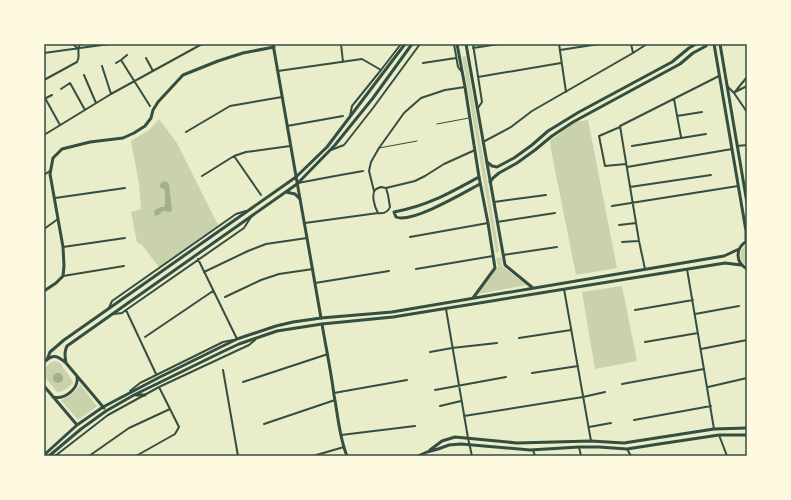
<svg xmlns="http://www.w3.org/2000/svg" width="791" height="500" font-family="Rubik,sans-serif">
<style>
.green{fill:#cad2ad}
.water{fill:#a3b18a}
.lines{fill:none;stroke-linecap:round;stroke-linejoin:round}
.service{stroke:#344e41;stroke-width:1}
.minor{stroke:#344e41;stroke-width:2}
.tertiary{stroke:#344e41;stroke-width:3}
.secondary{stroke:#344e41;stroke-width:3}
.neatline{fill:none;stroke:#344e41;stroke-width:1.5}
</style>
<rect width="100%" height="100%" fill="#e9edc9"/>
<!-- green -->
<path class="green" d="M466,56L499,252L496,253L462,57Z
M159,119L177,143L218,225L159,267L142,245L137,242L131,212L141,209L139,184L131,141L149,130Z
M588,120L617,268L576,275L552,155L550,141L575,122Z
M747,244V266C738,260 738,250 747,244Z
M501,257L502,266L527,285L478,294L498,267L496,258Z
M622,286L637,361L595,369L582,292Z
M55,361L60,363L72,380L73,383C68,388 64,392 57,392L44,376V369L50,363Z
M80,384L97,406L95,408L78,420L61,400C69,397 76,392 80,384Z"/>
<!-- water -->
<path class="water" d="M165,181L167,182L169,184L172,210L170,212L163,211L160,214L155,216L154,211L160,207H164L165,204V190L160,187V185L161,183Z
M53 378a5 5 0 1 1 10 0a5 5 0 1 1-10 0Z"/>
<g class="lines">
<!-- service -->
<path class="service" d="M437,124L469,118
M379,148L417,141"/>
<!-- minor -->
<path class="minor" d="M73,44L78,49
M341,44L343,62
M454,44L458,67L461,71
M473,44L482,102L478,108
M559,44L566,92
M631,44L633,53
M747,44V49
M473,48L499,44
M560,50L599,44
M44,53L109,44
M146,58L153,71
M121,60L150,106
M116,63L121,60L127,55
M423,63L456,58
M102,66L111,94
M278,71L362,59L381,70
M84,75L96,103
M478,77L561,63
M44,80L77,62C81,55 76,52 80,44
M727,86L734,93L747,112
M61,89L70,83L85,110
M735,92L747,86
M734,93L747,77
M45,98L60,125
M44,99L52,95
M674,99L681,137
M350,116L352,106L381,70L401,44
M677,116L702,112
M287,126L343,116
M620,127L599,136L605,166L626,164
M186,132L230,106L282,97
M44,135L111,94L202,44
M483,142L511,127L532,111L633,53L647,44
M632,146L706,134
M737,146L747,145
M331,150L344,145L373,108L420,44
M234,156L261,195
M627,167L732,149
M44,175L51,170
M202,176L234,156L246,152L290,146
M298,183L335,176L363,171
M381,187L386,188L388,195L390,207C388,212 384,214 378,213C375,208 371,195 375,190C377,188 379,188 381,187Z
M630,187L711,175
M386,188L415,181L425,176L444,164L475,150
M374,191L369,171L371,162L379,148L404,113L421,98L445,90L465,87
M55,198L125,188
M494,202L546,195
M612,206L738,186
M497,222L555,213
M305,223L378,213
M619,225L636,223
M44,229L58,219
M410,237L488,223
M622,242L638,241
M63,247L125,238
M503,255L557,247
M198,259L237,339
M416,269L493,256
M645,269L639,241L620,126L719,76
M687,269L714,429
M204,272L248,251L266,244L307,238
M63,276L124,266
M315,283L389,271
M564,289L591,441
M225,297L261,280L279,274L313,269
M109,308L112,301L236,214L246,211
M446,309L468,438L472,456
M126,310L156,374
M635,310L693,300
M114,314L122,313L126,310L244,228L251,217
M695,314L739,306
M145,337L213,291
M519,338L571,330
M645,342L698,333
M701,349L747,340
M430,352L452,348L497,343
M223,370L238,456
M532,373L578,366
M243,382L328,354
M622,384L704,369
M708,387L747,378
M435,390L506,377
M130,391L140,383L223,342L233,340
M334,393L407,380
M440,406L461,401
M464,416L583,397L605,392
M634,420L711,406
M264,424L335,400
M589,427L611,423
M341,435L415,426
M719,435L727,456
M579,447L581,456
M627,449L631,456
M533,450L535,456
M55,456L108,415L159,387L249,345L255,340
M89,456L129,428L170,409
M136,456L175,434L179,427L159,387
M313,456L344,447"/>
<!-- tertiary -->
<path class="tertiary" d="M273,44L300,199L307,238L321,318
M487,162L492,166L497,167L514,158L532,145L548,131L579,112L672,62L689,48L696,44
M479,177C450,193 427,206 394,212L396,217C411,224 465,192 480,184
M490,182L493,178L499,173L517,163L535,150L552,136L573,122L680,64L693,53L706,46L707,44
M44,291L56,283L63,276L64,266L63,247L50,174L53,158L62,149L90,142L123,138L134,133L145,126L151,118L153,110L158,102L183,75L218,61L243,53L274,47
M322,324C326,348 331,371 334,395C338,415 339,437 347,456
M430,450L442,441L455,437L517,443L591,441L624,443L714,429L747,428
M418,456L427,452L438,449L449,445L461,444L530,450L579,447H599L627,449L659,444L719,435H747"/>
<!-- secondary -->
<path class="secondary" d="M457,44L465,87L479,177L488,223L495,268L473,298
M466,44L505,265L533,288
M714,44L746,231V241
M720,44L747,203
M286,192L295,194L300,199
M747,241C735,248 735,262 747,269
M47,360L50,352L64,340L296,177L327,147L405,44
M44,362C53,354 57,355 66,363L104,408
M66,363C65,356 64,352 67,346L297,184L335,145L373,98L412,44
M44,386L77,425
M136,395H145
M53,397C64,400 79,389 77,377
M44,455L77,425L103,407L160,377L237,339L276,326L293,322L321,318L392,312L724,256L739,249
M49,456L81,429L106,411L134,395L222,352L239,344L277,331L322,324L393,317L725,263L741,265"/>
</g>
<!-- border -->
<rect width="791" height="500" fill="none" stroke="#fefae0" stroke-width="90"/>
<rect x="45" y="45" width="701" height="410" class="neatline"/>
</svg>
